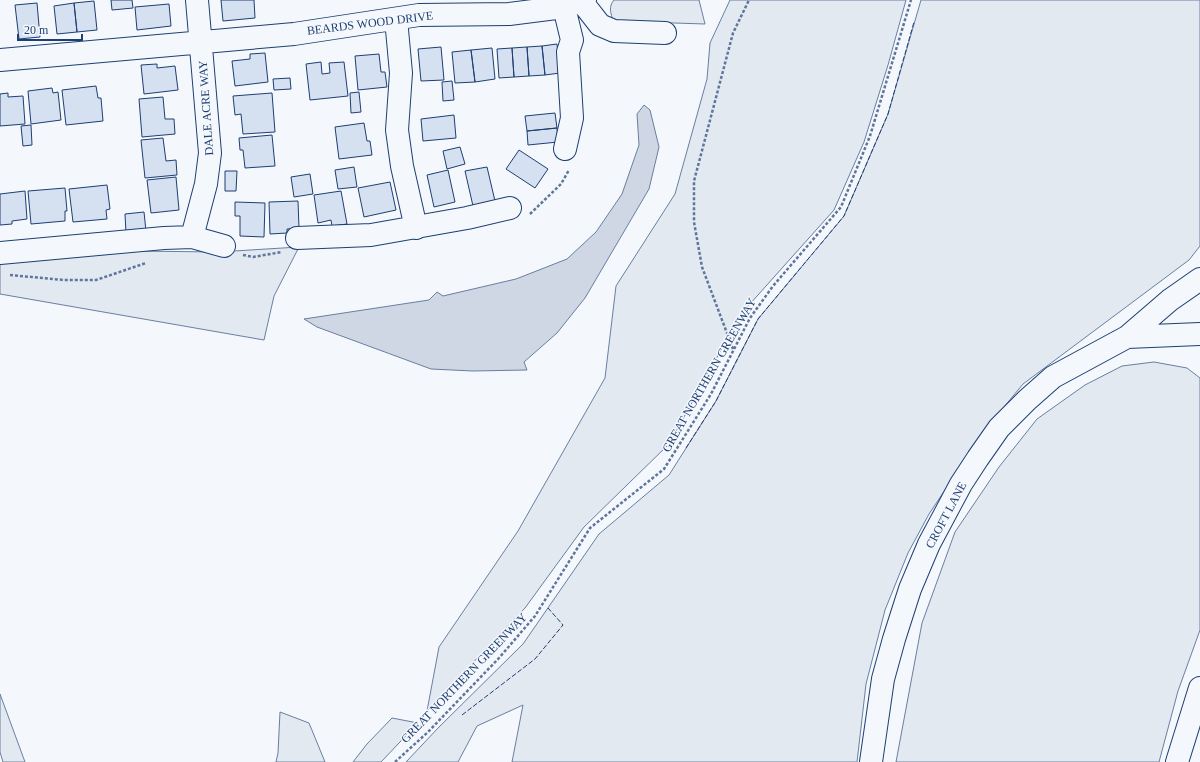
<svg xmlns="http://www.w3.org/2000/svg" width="1200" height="762" font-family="'Times New Roman',serif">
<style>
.green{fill:#e3e9f0;stroke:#687fa3}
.water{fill:#cfd7e4;stroke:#687fa3}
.building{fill:#d5e0f0;stroke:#1d3f73}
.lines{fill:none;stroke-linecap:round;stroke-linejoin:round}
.minor-casing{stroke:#1d3f73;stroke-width:24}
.highway-casing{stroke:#1d3f73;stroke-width:24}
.path{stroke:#5e769c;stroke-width:2.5;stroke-dasharray:3 2;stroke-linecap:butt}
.minor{stroke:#f4f7fb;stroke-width:22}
.highway{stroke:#f4f7fb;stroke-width:22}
.fence{stroke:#1d3f73;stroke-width:1;stroke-dasharray:5 2;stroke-linecap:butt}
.labels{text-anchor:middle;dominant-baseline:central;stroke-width:3;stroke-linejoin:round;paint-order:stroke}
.street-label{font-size:12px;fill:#1d3f73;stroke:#f4f7fb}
</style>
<rect width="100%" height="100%" fill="#f4f7fb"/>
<!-- green -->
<path class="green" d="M614,0H699L705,24L613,21C611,13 608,7 614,0Z
M730,0H906L888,65L864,142L834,210L741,314L669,444L584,527L525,608L427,711L439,647L518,531L605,378L616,286L675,194L707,79L710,43Z
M921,0H1200V246L1189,260L1023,384L985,430L929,514L908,553L885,610L866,684L857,762H512L523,705L477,726L458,762H406L439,727L523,644L599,534L669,475L716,401L758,319L844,216L888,114Z
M299,247L274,296L264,340L0,294V261L132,251L218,252Z
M1154,362L1187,368L1200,378V630L1178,691L1159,762H896L922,623L955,532L999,467L1037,419L1085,385L1122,366Z
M0,694L25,762H3L0,752Z
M280,712L309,723L325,762H276L278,753Z
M392,718L418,723L381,762H353L367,744Z"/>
<!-- water -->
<path class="water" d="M644,105L650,110L659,147L649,189L585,298L557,333L524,362L527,370L473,371L431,369L317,327L304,319L429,300L437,292L443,296L516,279L567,259L596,232L622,194L639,145L637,114Z"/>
<!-- building -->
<path class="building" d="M111,0H132L133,8L112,10Z
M221,0H254L255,18L223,21Z
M94,1L97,30L77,32L74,3Z
M37,3L40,37L19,39L15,5Z
M74,3L77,32L57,34L54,6Z
M169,4L171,26L137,30L135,7Z
M557,44L560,73L545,75L542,46Z
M542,46L545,75L529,76L527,47Z
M441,47L444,80L421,81L418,49Z
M527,47L529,76L514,77L512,48Z
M492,48L495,79L475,82L471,50Z
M512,48L514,77L499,78L497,49Z
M471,50L475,82L455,83L452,52Z
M265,53L268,82L235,86L232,61L250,59V54Z
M379,54L381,72H385L387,87L358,90L355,56Z
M321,62L322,74L330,73L329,63L344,62L348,96L310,100L306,64Z
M157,64V68L175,66L178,90L144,94L141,65Z
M290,78L291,89L274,90L273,79Z
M452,81L454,100L443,101L442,82Z
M96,86L98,98H101L103,121L66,125L62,90Z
M52,88L53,93L58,92L61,120L31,124L28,91Z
M359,92L361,112L351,113L350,93Z
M8,93V97L23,96L25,124L0,126V94Z
M272,93L275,132L243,134L241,114L235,115L233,96Z
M163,97L165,119H174L175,134L142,137L139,99Z
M555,113L557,128L527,131L525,116Z
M454,115L456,138L423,141L421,119Z
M364,123L367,141H370L372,155L339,159L335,127Z
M31,125L32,145L23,146L21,126Z
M557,128L558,142L528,145L527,131Z
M272,135L275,166L245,168L243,150H240L239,138Z
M163,138L166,161L176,160L177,175L145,178L141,140Z
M460,147L465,164L447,169L443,151Z
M519,150L548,169L535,188L506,169Z
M354,167L357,187L338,189L335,170Z
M487,167L495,201L473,206L465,171Z
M448,170L455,202L434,207L427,175Z
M225,171H237L236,191H225Z
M310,174L313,194L294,197L291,177Z
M176,177L179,210L151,213L147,180Z
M390,182L396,210L364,217L358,188Z
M107,185L110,209L106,210L107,219L73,222L69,189Z
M65,188L67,211H65V221L31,224L28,191Z
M25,191L27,219L12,221V224L0,225V194Z
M341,191L347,224L332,226L331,220L318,223L314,195Z
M298,201L299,228L287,229V233L270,234L269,202Z
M235,202L265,203L264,237L240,236V216H235Z
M144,212L146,231L126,233L125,214Z"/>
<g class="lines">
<defs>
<path id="minor" d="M582,2L600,25L614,31L665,33
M564,7L572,40L568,52L572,118L565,149
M396,19L401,73L397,130L402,166L416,228
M0,60L294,34L419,15L509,14L564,7L585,0
M192,237L206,184L210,153L197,0
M297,238L371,235L467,218L510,208
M0,253L164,238L192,237L224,246
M1127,337L1200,334
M871,762L883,679L894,639L910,589L929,544L961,484L978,458L999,428L1027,400L1053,377L1127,337L1170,300L1200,279"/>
<path id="highway" d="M1177,762L1200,688"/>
</defs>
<!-- minor casing -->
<use href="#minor" class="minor-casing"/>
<!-- highway casing -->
<use href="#highway" class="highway-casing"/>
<!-- path -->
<path class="path" d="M530,214L561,184L569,170
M243,255L253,257L282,252
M10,275L64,280H96L146,263
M733,349L702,267L694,222V181L733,33L749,0
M395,762L428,732L499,658L535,616L590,528L664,469L711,394L750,318L773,286L841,207L870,136L911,0"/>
<!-- minor -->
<use href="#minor" class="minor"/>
<!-- highway -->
<use href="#highway" class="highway"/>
<!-- fence -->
<path class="fence" d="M686,448L716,401L758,319L844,216L888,114L914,22
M462,715L535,659L563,625L548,608"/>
</g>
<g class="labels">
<!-- street labels -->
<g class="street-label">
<text transform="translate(370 23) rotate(-7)">BEARDS WOOD DRIVE</text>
<text transform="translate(206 108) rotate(-94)">DALE ACRE WAY</text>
<text transform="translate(709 375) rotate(-60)">GREAT NORTHERN GREENWAY</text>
<text transform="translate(946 515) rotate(-62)">CROFT LANE</text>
<text transform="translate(464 678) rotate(-46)">GREAT NORTHERN GREENWAY</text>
</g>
</g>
<!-- scale -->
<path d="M18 34v6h64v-6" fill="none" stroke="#1d3f73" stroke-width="2"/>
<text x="24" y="34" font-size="12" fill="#1d3f73" stroke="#f4f7fb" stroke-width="3" paint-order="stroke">20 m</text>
</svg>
